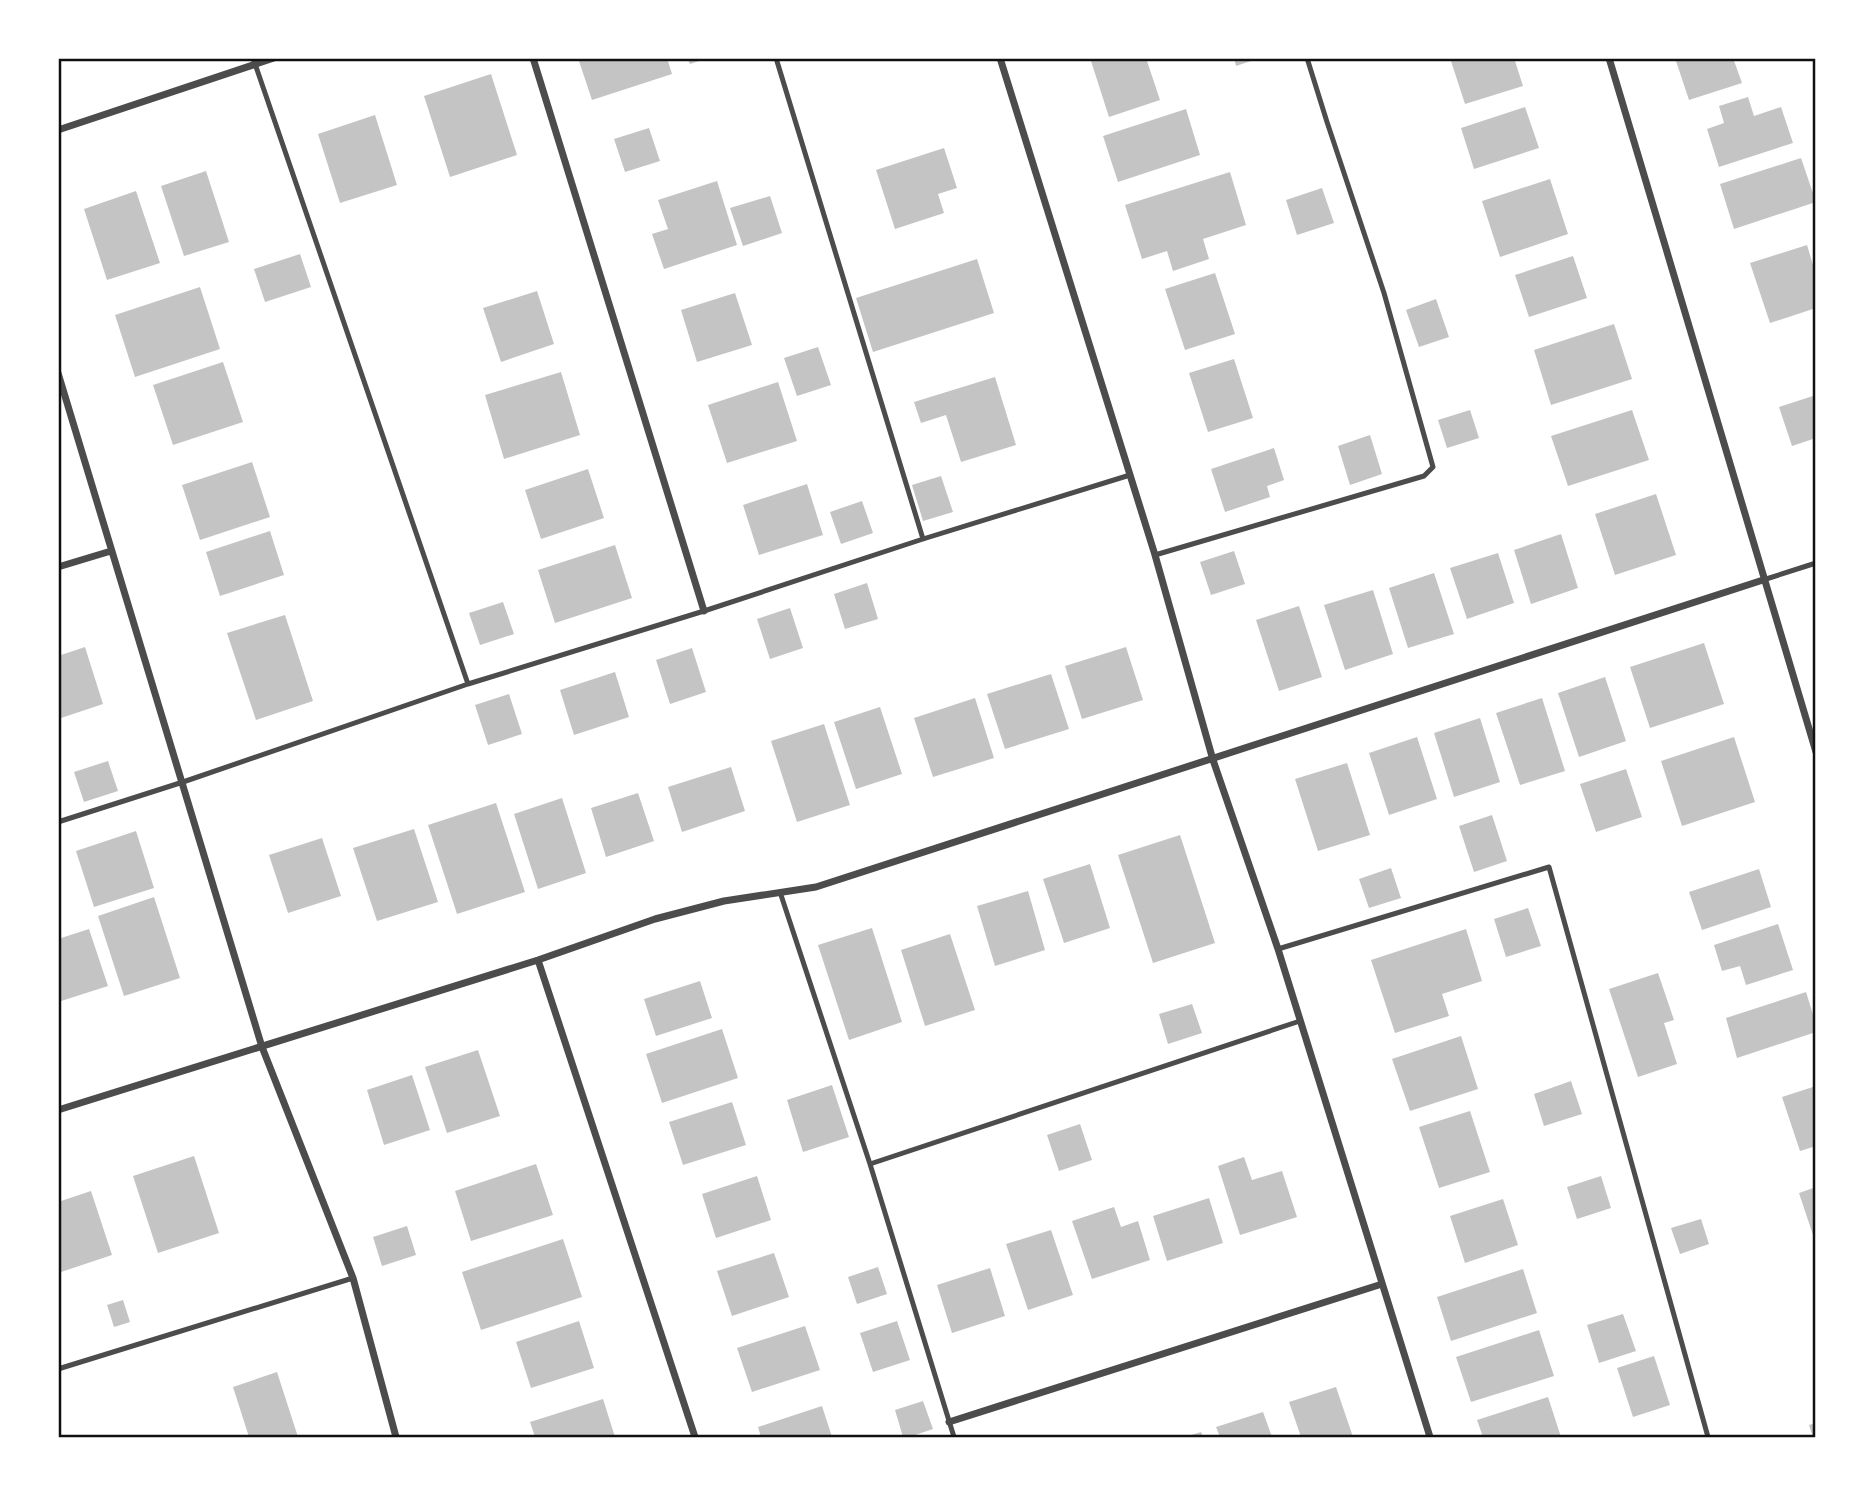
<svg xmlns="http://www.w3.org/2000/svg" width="1874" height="1495" font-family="Manrope,sans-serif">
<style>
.building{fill:#c4c4c4}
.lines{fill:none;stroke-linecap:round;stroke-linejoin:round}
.service{stroke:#4c4c4c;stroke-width:5}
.minor{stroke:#4c4c4c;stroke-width:7}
.neatline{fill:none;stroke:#111;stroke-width:2.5}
</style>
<rect width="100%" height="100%" fill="#fff"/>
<!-- building -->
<path class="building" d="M578,58H667L672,74L592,100Z
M687,58H708L690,64Z
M1090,58H1146L1160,100L1109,117Z
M1234,58H1260L1236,66Z
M1450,58H1514L1523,86L1465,104Z
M1675,58H1733L1742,83L1689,100Z
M491,74L517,155L450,177L424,96Z
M1748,97L1754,116L1781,107L1793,143L1719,167L1707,129L1724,123L1719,106Z
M1525,107L1539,148L1474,169L1461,128Z
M1186,109L1200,155L1118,182L1103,136Z
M375,115L397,185L340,203L318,134Z
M649,128L660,161L625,172L614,139Z
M944,148L957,188L938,194L944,213L895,229L876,170Z
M1801,158L1816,202L1734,229L1720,184Z
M206,171L229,242L184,256L161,186Z
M1230,172L1246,225L1203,239L1209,259L1173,271L1167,251L1142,259L1125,205Z
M1550,179L1568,234L1500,257L1482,201Z
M717,181L737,245L664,269L652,234L668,229L658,200Z
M1322,188L1334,223L1297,235L1286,200Z
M136,191L160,263L107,280L84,209Z
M770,196L782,233L743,246L730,208Z
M1807,245L1816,275V308L1770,323L1750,263Z
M300,254L311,287L265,302L254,269Z
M1573,256L1587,298L1529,317L1515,275Z
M977,259L994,313L873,352L856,298Z
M1215,273L1235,334L1185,350L1165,289Z
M200,287L220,349L135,377L115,315Z
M537,291L554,344L501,362L483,308Z
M735,293L752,345L697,362L681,310Z
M1436,299L1449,337L1419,347L1406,310Z
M1614,324L1632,379L1551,405L1534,350Z
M818,347L831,385L797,396L784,358Z
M1234,359L1253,418L1208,432L1189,373Z
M223,362L243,422L173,445L153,385Z
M561,372L580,435L504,459L485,395Z
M995,377L1016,445L961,462L946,415L921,423L914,402Z
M778,382L797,441L727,463L708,405Z
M1816,395V438L1792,446L1779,407Z
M1470,410L1479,438L1447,448L1438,420Z
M1632,410L1649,460L1568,486L1551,436Z
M1370,435L1382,474L1350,485L1338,446Z
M1274,448L1284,480L1267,486L1270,497L1225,512L1211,469Z
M252,462L270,517L200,540L182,485Z
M588,469L604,518L541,539L525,490Z
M941,476L953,512L923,521L912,485Z
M807,484L823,535L759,555L743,505Z
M1656,494L1676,555L1615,575L1595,514Z
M862,501L873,533L841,544L830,512Z
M270,531L284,575L220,596L206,552Z
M1561,534L1578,588L1531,604L1514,550Z
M615,545L632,598L555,623L538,570Z
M1234,551L1245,584L1211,595L1200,562Z
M1498,553L1514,603L1467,619L1450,568Z
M1434,573L1454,634L1408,648L1389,588Z
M867,583L878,619L845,629L834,594Z
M1373,590L1393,654L1345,670L1324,605Z
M503,602L514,634L480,645L469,613Z
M1299,606L1322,677L1279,691L1256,620Z
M790,608L803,648L770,659L757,619Z
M285,615L313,701L256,720L227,633Z
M1704,643L1724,704L1650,728L1630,667Z
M85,647L103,704L58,719V656Z
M1126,647L1143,700L1082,719L1065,666Z
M692,648L706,692L670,704L656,660Z
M615,672L629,717L574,735L560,690Z
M1051,674L1069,729L1005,749L987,694Z
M1605,677L1626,741L1579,757L1558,693Z
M509,694L522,734L488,745L475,705Z
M975,698L994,758L933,777L914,718Z
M1542,698L1565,771L1520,785L1496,713Z
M880,707L902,774L856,789L834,722Z
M1480,718L1500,782L1454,797L1434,733Z
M824,724L850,805L797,822L771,741Z
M1417,737L1437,799L1389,815L1369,753Z
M1734,737L1755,802L1682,826L1661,761Z
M108,761L118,791L84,802L74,772Z
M1347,763L1370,835L1318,851L1295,779Z
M731,767L745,811L682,832L668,787Z
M1626,769L1642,817L1596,832L1580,784Z
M638,793L654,841L606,857L591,808Z
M562,798L586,873L538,889L514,814Z
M496,803L525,892L457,914L428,825Z
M1492,815L1507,861L1474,872L1459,826Z
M414,829L438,902L377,921L353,848Z
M136,831L154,888L94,907L76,851Z
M1180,835L1215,943L1153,963L1118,855Z
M322,838L341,896L288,913L269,855Z
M1090,864L1110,928L1064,943L1043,879Z
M1391,868L1401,898L1369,908L1359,879Z
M1759,869L1771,907L1702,930L1689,892Z
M1028,891L1045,950L995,966L977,906Z
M154,897L180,978L124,996L98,916Z
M1528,908L1541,946L1506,957L1494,919Z
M1778,924L1793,970L1746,985L1740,966L1722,971L1714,945Z
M872,928L902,1022L849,1040L818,945Z
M89,929L108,986L58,1002V939Z
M1466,929L1482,981L1442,994L1449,1016L1395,1033L1371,960Z
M950,934L975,1010L925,1026L901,950Z
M1658,973L1674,1020L1664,1023L1677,1064L1638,1077L1609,989Z
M700,981L712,1018L656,1036L644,999Z
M1806,992L1816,1024V1032L1737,1058L1726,1018Z
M1192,1004L1202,1033L1168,1044L1159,1014Z
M722,1029L738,1078L662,1103L646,1054Z
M1461,1036L1478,1089L1410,1111L1392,1059Z
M478,1050L500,1116L447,1133L425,1067Z
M412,1075L430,1130L384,1145L367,1090Z
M1571,1081L1582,1114L1544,1126L1534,1094Z
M832,1085L849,1137L803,1152L787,1100Z
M1816,1086V1146L1800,1151L1782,1097Z
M732,1102L746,1145L683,1165L669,1122Z
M1470,1111L1490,1172L1439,1188L1419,1127Z
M1080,1124L1092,1160L1059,1171L1047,1135Z
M194,1156L219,1233L158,1253L133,1176Z
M1244,1157L1252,1180L1282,1171L1297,1217L1240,1235L1218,1166Z
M536,1164L553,1215L471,1241L455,1191Z
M757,1176L771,1220L716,1238L702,1194Z
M1601,1176L1611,1208L1577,1219L1567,1187Z
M1816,1187V1238H1814L1799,1193Z
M91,1191L112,1255L58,1273V1202Z
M1209,1198L1223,1243L1167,1261L1153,1216Z
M1503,1199L1518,1245L1465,1263L1450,1216Z
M1114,1207L1121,1227L1138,1221L1150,1260L1092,1279L1072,1221Z
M1701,1219L1709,1244L1680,1254L1671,1228Z
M407,1226L416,1255L382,1266L373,1237Z
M1051,1230L1073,1295L1028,1310L1006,1244Z
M563,1239L582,1297L481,1330L462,1272Z
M774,1253L789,1297L732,1316L717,1271Z
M878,1267L887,1294L857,1304L848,1277Z
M990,1268L1005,1316L952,1333L937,1285Z
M1523,1269L1537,1313L1451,1341L1437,1297Z
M123,1300L130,1322L114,1327L107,1305Z
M1623,1314L1636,1351L1599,1363L1587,1325Z
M579,1321L594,1368L531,1388L516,1342Z
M897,1321L910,1360L873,1372L860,1333Z
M805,1326L820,1370L752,1392L737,1348Z
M1539,1330L1554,1376L1471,1402L1456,1357Z
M1654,1356L1670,1405L1633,1417L1617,1368Z
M277,1372L298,1437H249L233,1387Z
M1336,1387L1353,1437H1301L1289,1402Z
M1548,1397L1561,1437H1483L1477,1420Z
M603,1399L615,1437H535L530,1422Z
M923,1401L933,1429L909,1437H903L895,1410Z
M822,1406L832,1437H761L758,1427Z
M1263,1412L1272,1437H1220L1216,1427Z
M1816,1423V1437H1813L1809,1425Z
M1201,1432L1203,1437H1185Z"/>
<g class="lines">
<!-- service -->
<path class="service" d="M253,58L468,684
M776,58L923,539
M1155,555L1424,476L1433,467L1384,293L1327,122L1307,58
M1763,580L1816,563
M58,822L183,782L468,684L704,611L923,539L1130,475
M780,892L870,1164L954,1437
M1278,949L1549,867L1708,1437
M870,1164L1300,1021
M58,1369L353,1278"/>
<!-- minor -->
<path class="minor" d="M533,58L704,611
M1000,58L1155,555L1213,760L1278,949L1430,1437
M1609,58C1679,289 1745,521 1816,752
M58,130L274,58
M58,373L262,1047L353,1278L396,1437
M58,567L111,551
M538,960L695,1437
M58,1110L538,960L655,919L724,901L816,887L1763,580
M949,1422L1382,1284"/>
</g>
<!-- border -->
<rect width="1874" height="1495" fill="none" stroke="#ffffff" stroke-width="119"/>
<rect x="60" y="60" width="1754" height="1376" class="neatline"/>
</svg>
